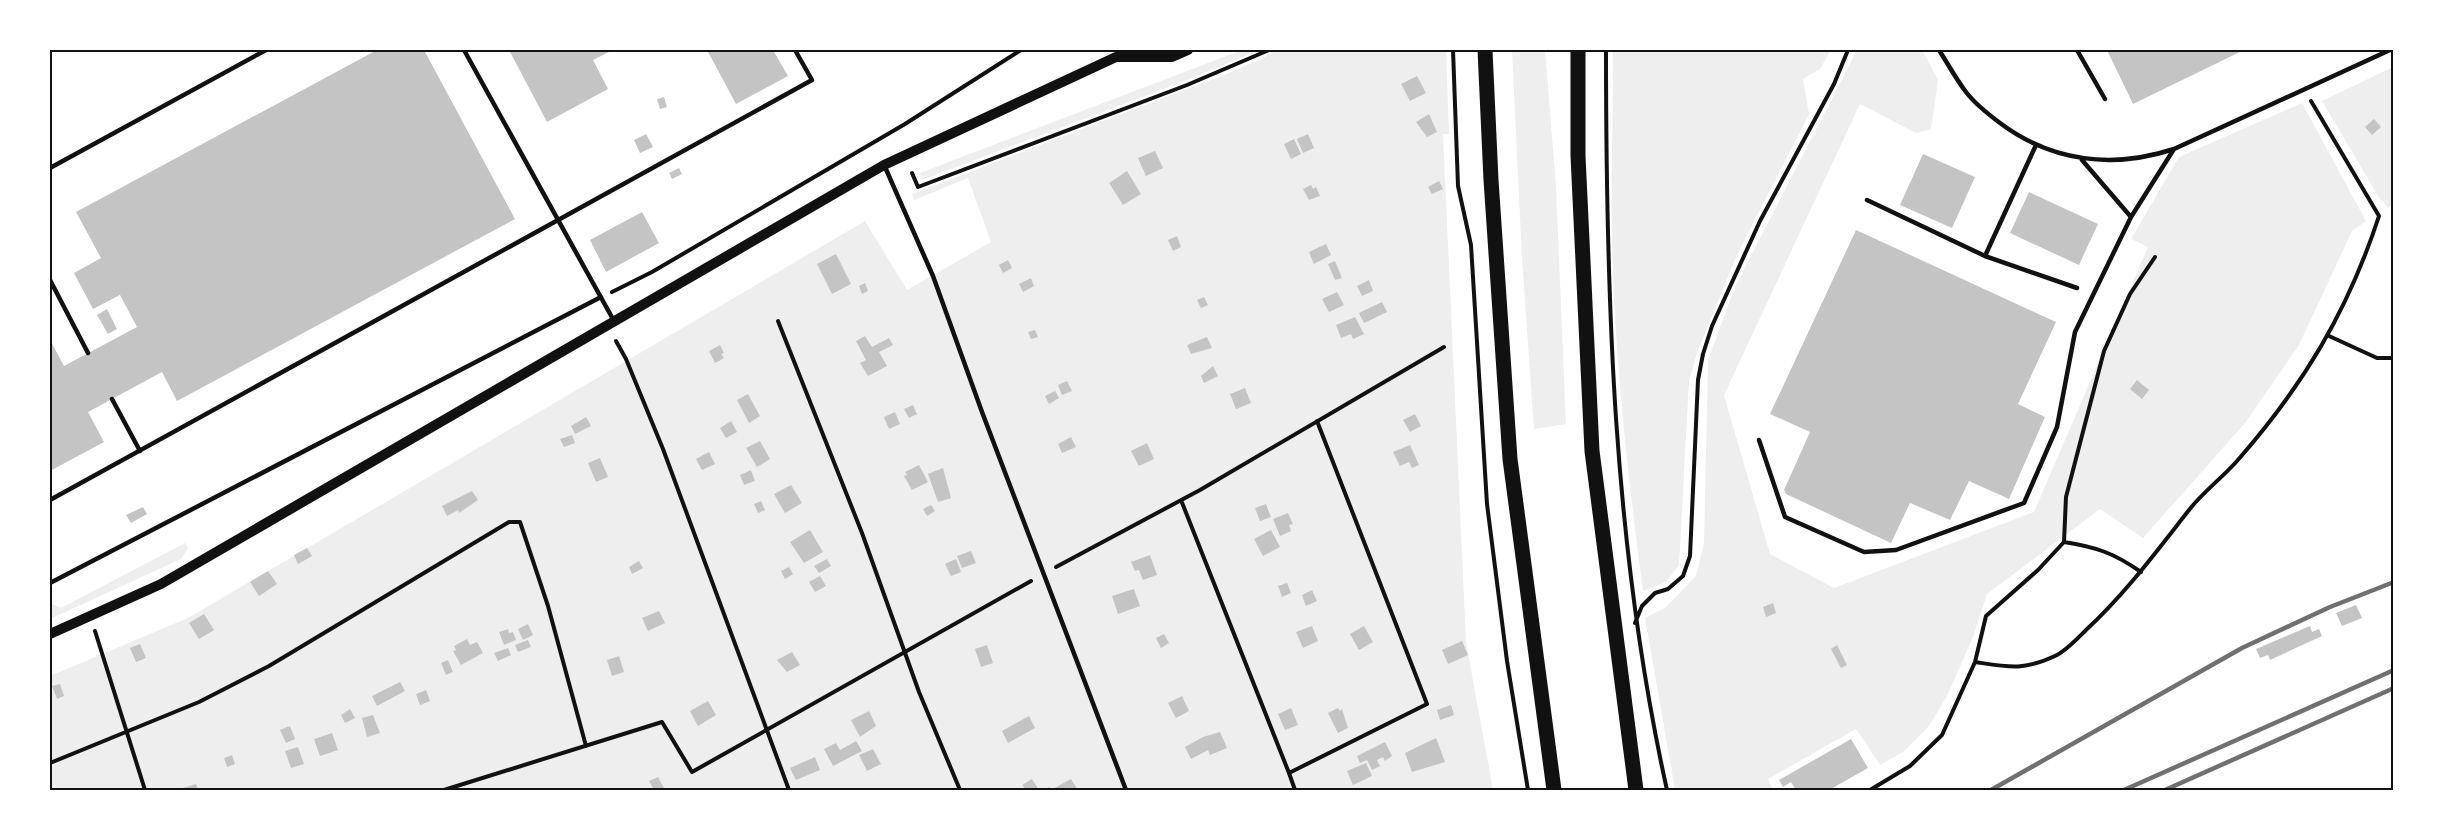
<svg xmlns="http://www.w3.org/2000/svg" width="2443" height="840" font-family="Literata,serif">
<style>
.green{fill:#eee}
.building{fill:#c4c4c4}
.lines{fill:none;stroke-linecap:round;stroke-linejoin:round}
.path{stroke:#111;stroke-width:4}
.service{stroke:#111;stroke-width:4.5}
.tertiary{stroke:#111;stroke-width:10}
.primary{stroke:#111;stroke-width:15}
.rail{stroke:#707070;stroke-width:4.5}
.neatline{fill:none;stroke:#111;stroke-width:2}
</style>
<rect width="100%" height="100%" fill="#fff"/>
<!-- green -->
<path class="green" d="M1242,50H1260L1185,81L922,180L920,173Z
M1276,50H1446L1449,134H1443L1466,642L1493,790H50V676L188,618L865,221L907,290L991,242L968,178L914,200L912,194L1229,73L1261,59Z
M1512,50H1545L1556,186L1566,424L1534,429L1522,259Z
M1613,50H1831L1820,69L1803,79L1809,114L1736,257L1697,353L1689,381L1679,565L1666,582L1643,591C1629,485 1617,380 1613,273C1610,199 1613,124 1613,50Z
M1857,50H1922L1938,80L1931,129L1916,133L1860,104L1724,395L1770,554L1834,588L2034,512L2148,247L2131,239L2179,157L2302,103L2366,221L2352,231L2299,345L2245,423L2143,538L2100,509L1987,594L1973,637L1947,696L1929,726L1903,752L1880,765L1856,729L1768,779L1773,790H1675L1645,618L1665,608L1696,576L1704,543L1708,360L1735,287Z
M2393,67L2394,204L2388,208L2378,196L2322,101Z
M185,543L188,548L181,559L50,619V603L61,608Z"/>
<!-- building -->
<path class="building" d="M377,50H424L515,219L177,401L162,372L112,399L88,412L104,442L50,471V340L64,366L137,327L120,295L93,309L74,273L101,258L76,212Z
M509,50H613L593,60L608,89L547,122Z
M707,50H773L788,76L736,104Z
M2107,50H2244L2133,104Z
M1417,76L1426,93L1410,101L1401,84Z
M664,97L667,107L660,109L657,99Z
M1429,114L1437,132L1427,137L1416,122Z
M2374,119L2381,127L2372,135L2365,127Z
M646,134L653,147L640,153L634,140Z
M1308,134L1314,148L1303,153L1297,139Z
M1294,139L1301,154L1291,159L1284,144Z
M1155,151L1163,168L1146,176L1138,158Z
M1923,154L1975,177L1952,228L1900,205Z
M679,168L682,174L672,179L669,173Z
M1127,171L1141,194L1123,205L1109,183Z
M1439,181L1443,189L1432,194L1428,187Z
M1311,185L1313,189L1316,187L1320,196L1309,200L1303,189Z
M2029,192L2098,224L2079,265L2010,233Z
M642,212L659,243L606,272L590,240Z
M1856,230L2056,322L2018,404L2045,417L2009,499L1969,481L1950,520L1910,503L1891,543L1786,494L1784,490L1810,432L1770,414Z
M1177,236L1181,247L1173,251L1168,240Z
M1326,244L1331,255L1314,264L1309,252Z
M836,254L851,284L832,294L817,264Z
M1008,260L1012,268L1003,273L999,265Z
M1335,261L1342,278L1335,280L1328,264Z
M1031,278L1034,286L1023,292L1019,284Z
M1369,280L1373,291L1362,296L1357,286Z
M865,283L868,291L862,294L859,286Z
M1337,292L1344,305L1329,312L1322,299Z
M1204,297L1208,305L1201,308L1197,300Z
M1382,302L1387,312L1364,323L1359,313Z
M107,309L117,329L108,334L97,315Z
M1355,317L1364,334L1353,339L1351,334L1341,338L1336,325Z
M1035,330L1038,337L1031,339L1028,332Z
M865,336L872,347L889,338L893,345L879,352L887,366L868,376L860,363L866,360L856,341Z
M1207,337L1212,348L1191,354L1187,345Z
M720,345L724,353L721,354L724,358L715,363L709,351Z
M1213,366L1218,376L1204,383L1201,376Z
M2137,380L2149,390L2142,399L2130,389Z
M1067,381L1072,391L1062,395L1058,385Z
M1245,388L1251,403L1236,409L1230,394Z
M1055,391L1059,398L1049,404L1045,396Z
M748,394L760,416L749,423L737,400Z
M913,405L917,414L909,418L904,409Z
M895,412L900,424L889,429L884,417Z
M1415,414L1421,426L1410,432L1403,420Z
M586,417L591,426L575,434L571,426Z
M731,421L737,432L726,438L720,428Z
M572,435L575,443L564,447L560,439Z
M1071,437L1076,447L1062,453L1058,444Z
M760,441L770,459L757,467L746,448Z
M1147,443L1154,459L1139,466L1131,451Z
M1410,445L1419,465L1412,468L1409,462L1400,466L1393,452Z
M709,452L715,464L702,470L696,459Z
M600,458L608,477L596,482L588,463Z
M919,465L928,482L912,490L904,476L907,475L905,472Z
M943,468L951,498L938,502L928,474Z
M751,470L755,481L744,485L740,475Z
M791,485L802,503L785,513L774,494Z
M472,491L478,500L459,513L458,510L447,516L442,506Z
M761,501L765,510L758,513L754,504Z
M1266,504L1271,517L1260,521L1255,508Z
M931,505L935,511L927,516L923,509Z
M143,507L147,514L131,523L126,515Z
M1288,513L1293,524L1289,525L1291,531L1280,536L1273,519Z
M810,530L823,552L804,563L790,542Z
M1271,530L1280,547L1263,556L1254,539Z
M307,548L312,556L298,564L294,555Z
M971,551L976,563L962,568L957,556Z
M1150,555L1157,575L1143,580L1139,570L1135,571L1131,562Z
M827,559L831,566L819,573L814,566Z
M956,559L961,572L951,576L945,564Z
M639,561L643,568L632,574L629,567Z
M789,567L793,574L785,579L781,571Z
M268,571L277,584L259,596L250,582Z
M820,576L826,586L815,592L809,582Z
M1287,583L1291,593L1282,597L1278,586Z
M1134,589L1140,606L1118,614L1112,596Z
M1312,590L1317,601L1306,606L1302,595Z
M1773,603L1776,613L1766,617L1763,607Z
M2356,605L2362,618L2342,626L2336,613Z
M659,611L665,623L648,631L642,618Z
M204,614L214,630L199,639L189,623Z
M528,624L533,635L523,640L518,629Z
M1312,626L1318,641L1303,648L1296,632Z
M1364,626L1373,642L1359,650L1350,634Z
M2310,626L2312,632L2319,629L2322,636L2270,660L2268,655L2260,658L2256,649Z
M508,629L509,633L513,632L516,640L504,645L499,632Z
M1164,634L1169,643L1161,648L1156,638Z
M467,639L470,645L477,642L483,653L461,665L453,651L456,650L454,646Z
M528,640L531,647L518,652L515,645Z
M1462,641L1468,655L1448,664L1442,650Z
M140,644L146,658L136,662L130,648Z
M987,645L993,663L981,667L975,649Z
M1837,645L1847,665L1841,668L1831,649Z
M508,648L511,655L498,661L494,653Z
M792,652L800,665L787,672L777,660Z
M619,656L624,672L612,676L607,660Z
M448,660L453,672L446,675L441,663Z
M400,682L405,691L377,706L372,696Z
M60,684L64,696L57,699L52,686Z
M426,690L430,701L420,705L416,694Z
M1182,696L1189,711L1176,718L1168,703Z
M708,701L716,715L698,726L690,711Z
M1451,705L1454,715L1440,720L1437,710Z
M1291,708L1298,725L1285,730L1278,714Z
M1338,708L1340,711L1342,709L1348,728L1338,733L1328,713Z
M350,709L355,718L345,723L341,715Z
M869,711L876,726L860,737L851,720Z
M373,715L380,733L367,737L362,718Z
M1029,716L1035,728L1008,743L1002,731Z
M290,726L295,739L286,743L280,730Z
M1220,732L1227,748L1210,755L1208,750L1191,759L1185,747L1203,737Z
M332,733L338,750L320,756L314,739Z
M1436,738L1445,762L1412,772L1405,753Z
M1851,739L1868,768L1829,790H1796L1791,782L1783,787L1779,780Z
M856,741L862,751L833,766L824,749L836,743L840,750Z
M1385,742L1392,756L1385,761L1383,757L1377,760L1380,766L1372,770L1367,760L1360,763L1357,756Z
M298,747L304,764L291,768L285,751Z
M873,749L881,764L867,771L859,755Z
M232,755L235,764L227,767L224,758Z
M815,757L820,770L796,780L790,768Z
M1366,763L1372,776L1353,785L1347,771Z
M658,777L665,790H654L649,781Z
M1032,779L1039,790H1026L1022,785Z
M1071,779L1078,790H1043L1049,787L1051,790Z
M196,784L198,790H176Z"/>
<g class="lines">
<!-- path -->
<path class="path" d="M1453,50L1458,186L1471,245L1487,504L1507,661L1528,790
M1606,50C1606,298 1613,547 1667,790
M912,173L918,187L1187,85L1269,50
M612,292L652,272L905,124L1021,50
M778,321L862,533L919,692L960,790
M2329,336L2377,358H2394
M616,341L626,359L663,449L789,790
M1181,500L1289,773
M2064,542L2066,497L2104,351L2130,294L2155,257
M1056,567L1200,490L1444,347
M1635,623L1642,606L1655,593L1668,589L1683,576L1690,556L1698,380L1703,354L1712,326L1760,221L1834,84L1848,50
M95,631L145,790
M1975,662C2008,667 2023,671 2055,656C2066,651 2077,639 2086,630C2125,594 2156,552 2189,510C2203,492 2222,478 2237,461C2303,386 2348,311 2379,216L2311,101
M50,763L199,702L269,666L509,522H520L548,606L586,746
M444,790L662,722L692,772L1031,581
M1295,790L1289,773L1427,704L1317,421
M1870,790L1910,766L1942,735L1975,662L1986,616L2038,570L2064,542C2096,547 2114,553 2141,572"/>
<!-- service -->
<path class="service" d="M464,50L614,321
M1939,50C1948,64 1956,79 1966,92C1975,104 1988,114 2000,123C2052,162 2113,169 2174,149L2390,50
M2077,50L2105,99
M2082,160L2131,217L2174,149
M885,167L933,276L982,412L1126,790
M50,168L266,50
M1867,200L1985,256L2036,145
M1985,256L2077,288
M50,280L88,353
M112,399L140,451
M1759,440L1785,517L1864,552L1896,550L2024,503L2057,427L2075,332L2131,217
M50,500L812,80L795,50
M50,583L601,297"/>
<!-- tertiary -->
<path class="tertiary" d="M50,634L161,584L884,165L1116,57H1172L1188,50"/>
<!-- primary -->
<path class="primary" d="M1485,50L1491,180L1510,459L1554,790
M1578,50V156L1592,451L1636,790"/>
<!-- rail -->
<path class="rail" d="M1991,790L2242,648L2330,607L2394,582
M2124,790L2394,670
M2165,790L2394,688"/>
</g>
<!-- border -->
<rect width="2443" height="840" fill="none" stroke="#ffffff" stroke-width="102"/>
<rect x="51" y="51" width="2341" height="738" class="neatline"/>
</svg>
